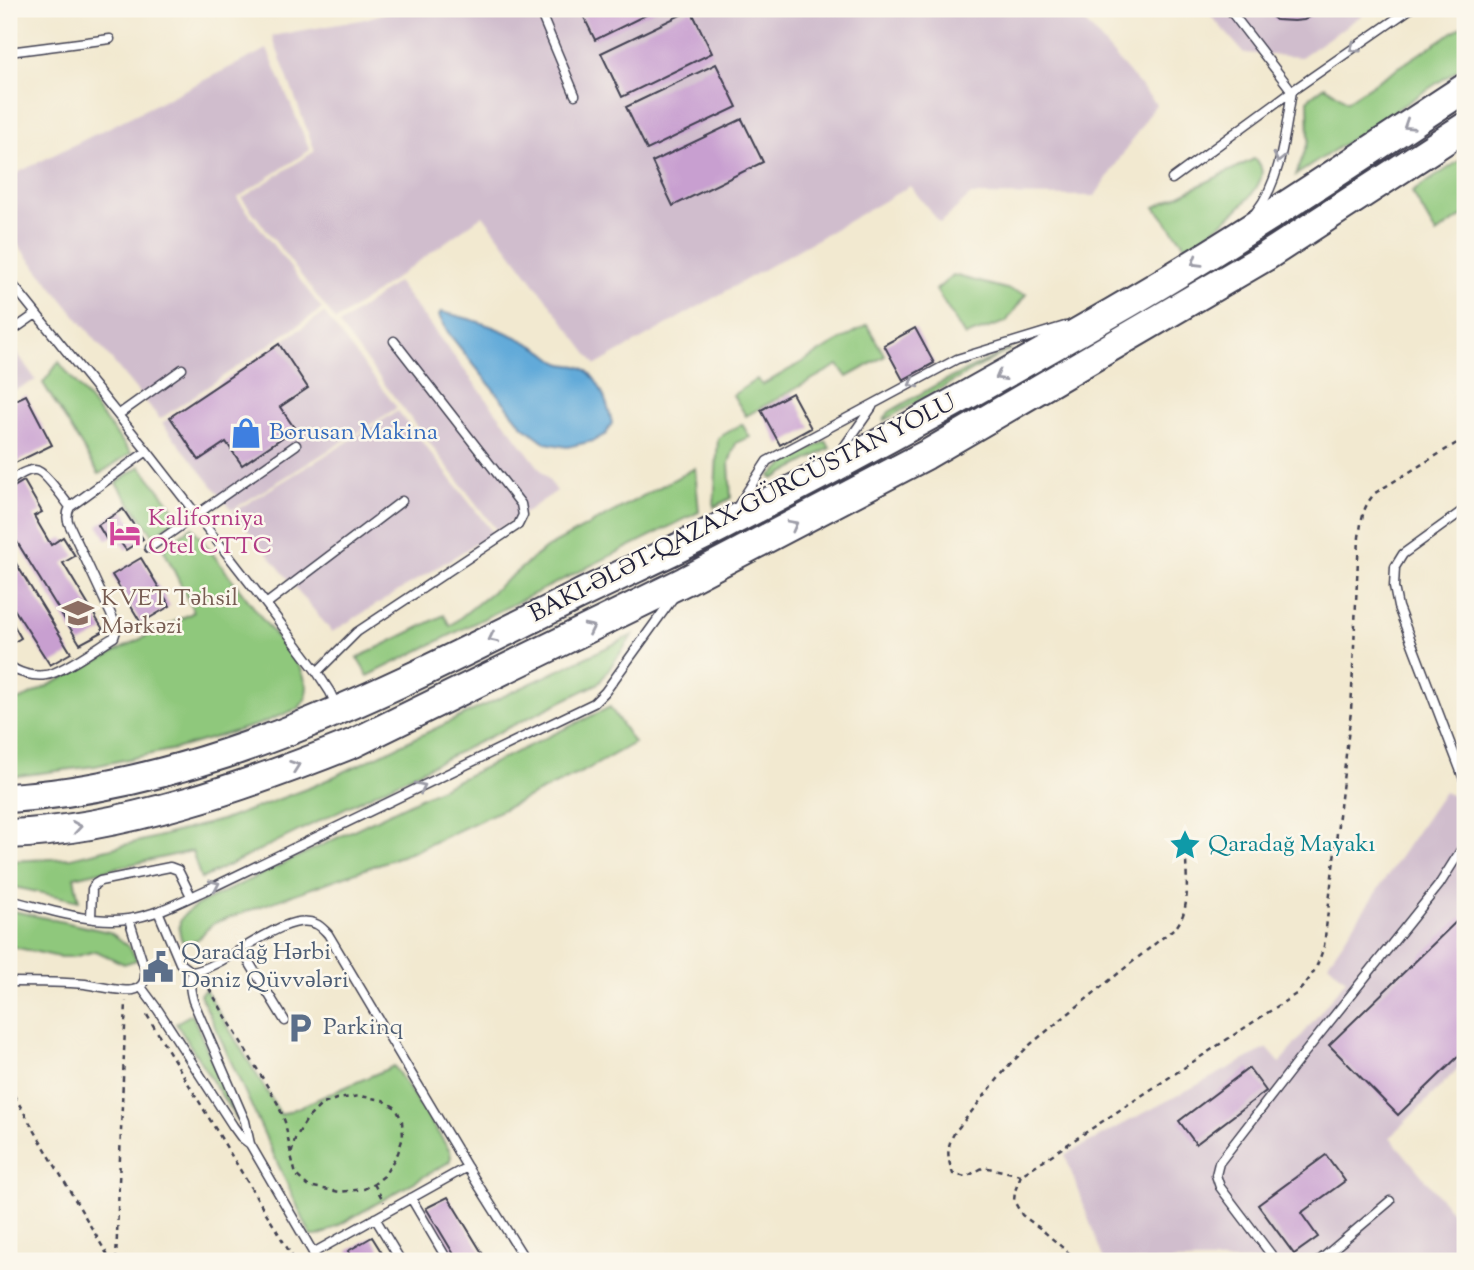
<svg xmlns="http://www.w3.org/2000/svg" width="1474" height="1270" font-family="'Sorts Mill Goudy',serif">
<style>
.industrial{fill:#d0bdcd}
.green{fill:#8fc87c;stroke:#58755c;stroke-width:2}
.water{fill:#62aad9;stroke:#42668a;stroke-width:2}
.building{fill:#c89fd0}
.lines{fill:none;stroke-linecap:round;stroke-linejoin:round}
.lane-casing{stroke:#414051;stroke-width:11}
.highway-casing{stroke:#414051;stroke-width:32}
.path{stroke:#414051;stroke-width:2.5;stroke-dasharray:5 5;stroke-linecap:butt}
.lane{stroke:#fff;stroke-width:8}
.highway{stroke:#fff;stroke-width:28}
.oneway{stroke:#9c9ca7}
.labels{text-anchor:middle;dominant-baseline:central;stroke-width:5;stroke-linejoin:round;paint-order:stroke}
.shop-label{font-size:24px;fill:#366cbe;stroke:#fbf7ec;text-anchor:start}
.street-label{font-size:24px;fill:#22223b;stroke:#fbf7ec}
.hotel-label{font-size:24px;fill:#b23c85;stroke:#fbf7ec;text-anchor:start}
.education-label{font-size:24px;fill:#785e54;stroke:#fbf7ec;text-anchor:start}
.culture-label{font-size:24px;fill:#0d838f;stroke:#fbf7ec;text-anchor:start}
.service-label{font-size:24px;fill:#4e5e75;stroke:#fbf7ec;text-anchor:start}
</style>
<rect width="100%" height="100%" fill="#fbf7ec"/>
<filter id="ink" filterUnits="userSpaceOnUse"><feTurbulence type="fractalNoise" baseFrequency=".0143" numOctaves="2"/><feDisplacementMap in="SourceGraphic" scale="14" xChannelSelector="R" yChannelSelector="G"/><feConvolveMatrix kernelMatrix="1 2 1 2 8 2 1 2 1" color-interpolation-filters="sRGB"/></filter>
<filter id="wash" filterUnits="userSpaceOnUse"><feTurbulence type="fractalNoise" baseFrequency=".00686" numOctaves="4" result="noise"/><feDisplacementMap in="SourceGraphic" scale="28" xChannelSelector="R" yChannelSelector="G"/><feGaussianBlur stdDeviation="1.57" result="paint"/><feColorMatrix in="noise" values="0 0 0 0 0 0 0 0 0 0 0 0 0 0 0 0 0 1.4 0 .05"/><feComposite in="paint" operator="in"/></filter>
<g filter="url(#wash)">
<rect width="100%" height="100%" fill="#f2e9d0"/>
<!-- industrial -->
<path class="industrial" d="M400,9H1100L1085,22L1156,104L1095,196L971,195L940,223L910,186L596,365L483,215L336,321L242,198L315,151L272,36L361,20Z
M1205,9H1371L1301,57L1244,53Z
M267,49L310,150L237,198L322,309L160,419L9,234V177Z
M397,282L557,491L497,531L339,325Z
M324,313L397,408L232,510L162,423Z
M9,341L36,380L9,393Z
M398,411L493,533L332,632L233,512Z
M1444,792L1465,801V1062L1390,1137L1465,1228V1261H1104L1065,1155L1267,1048L1280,1063L1346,980L1328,963Z"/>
<!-- green -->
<path class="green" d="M1465,24V65L1296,175L1309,140L1308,99L1325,86L1347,101Z
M1465,157V214L1436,234L1412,192Z
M1254,159C1258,162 1260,163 1261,168C1269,192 1205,236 1188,249L1155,207Z
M953,275L1026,294L1006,322L965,336L936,290Z
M867,325L885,356L847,377L838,365L746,416L733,395L757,379L762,385Z
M1011,349L883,421L889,412L936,385Z
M59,362L131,453L99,474L43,383Z
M742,424L750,437L736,443L729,463L731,498L714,507L718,438Z
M826,441L830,448L773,479L770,476L794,457Z
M140,466L180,516L154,536L116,483Z
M695,468L699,512L368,676L357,658L444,615L450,626L546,548Z
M192,527L301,669L307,686L306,698L299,708L260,724L175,749L95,766L9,777V700L22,699L194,612L163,548Z
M633,635L599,683L201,879L192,851L74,877L79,901L9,886V861L71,858L157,837L229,818L314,786Z
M610,707L634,743L586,770L415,851L217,922C200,930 202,946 182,941C175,922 181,915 197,905Z
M9,910L109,932C122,940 130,946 137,960L124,964L96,951L73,957H59L9,946Z
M205,989L281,1115L394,1066L450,1151L451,1157L449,1162L325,1233L317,1236H311L200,994Z
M192,1014L237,1120L176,1023Z"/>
<!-- water -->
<path class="water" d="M441,312C478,320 505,330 538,348C546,352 553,360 560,363C569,367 579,363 586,370C601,382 608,405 612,423L606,434L593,441L567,447L546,443L523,426L449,334L439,316Z"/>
<g id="blocks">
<!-- building -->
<path class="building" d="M580,9H658L595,40Z
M1263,9H1319L1312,16L1304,20L1294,21L1276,20Z
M691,10L712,53L622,97L601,53Z
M716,64L737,107L647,150L626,107Z
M742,119L763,162L673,206L652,162Z
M915,328L934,363L903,380L884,345Z
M279,344L308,388L280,407L295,429L242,465L226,442L199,460L170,417Z
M792,393L811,428L780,445L761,410Z
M26,395L52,445L9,466V403Z
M24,481L42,512L34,516L51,545L63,537L75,556L63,563L104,631L80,644L9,529V490Z
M123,509L143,539L126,550L115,535L107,540L98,525Z
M9,552L71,653L50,665L9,601Z
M141,558L170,606L141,623L112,575Z
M9,617L21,638L9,645Z
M1187,839L1191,847L1183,852L1179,843Z
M1461,917L1465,922V1050L1398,1115L1329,1045Z
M163,958L167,972L153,976L149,962Z
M1249,1068L1266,1091L1196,1144L1179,1121Z
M1326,1155L1345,1181L1301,1213L1318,1237L1294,1254L1258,1205Z
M448,1197L487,1261H458L426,1208Z
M372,1237L387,1261H354L348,1251Z"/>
</g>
</g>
<g filter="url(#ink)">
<use href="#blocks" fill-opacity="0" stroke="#414051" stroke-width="2"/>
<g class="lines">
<defs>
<path id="lane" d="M539,9L575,95
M1229,9L1292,91C1285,131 1282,179 1256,212
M9,52L110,39
M1172,179L1292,91L1410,9
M9,280L147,451L266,604L317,672L330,692L337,707
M9,333L36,314
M118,415L182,369
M839,454L872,407
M9,482C16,477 26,469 35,470C44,470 63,498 70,507
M736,509L767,461L957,359L1065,326
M1465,509L1403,554L1395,567L1394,587L1398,607L1465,782
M149,548L296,445
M266,604L402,501
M9,665C17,673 34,677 46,675C60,674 99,646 114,637L116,631L115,623L69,524C66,518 67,513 70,507L147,451
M317,672L357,632L518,525L523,515L521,504L394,341
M9,900C47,909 88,924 128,919C158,915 187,898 215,886L594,703L605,692L673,598
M158,911L180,963L192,972C226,968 285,909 316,924C321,926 325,931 328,934L467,1167L526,1261
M91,918L92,889L95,884L100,881L170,867L178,870L191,896
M241,949L285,1021
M192,972C189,983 190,990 193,1001L245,1121L250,1144L318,1261
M9,982C34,982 59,982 85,984C96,986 124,992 133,990C144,988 146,979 145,970L129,919
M141,987L158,1010L233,1126L241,1137L250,1144
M411,1198L448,1261
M375,1218L401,1261
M313,1253L467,1167
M1276,1261L1220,1187L1216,1175L1219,1163L1298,1061L1439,885L1463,847L1465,839
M1319,1261L1390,1201"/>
<path id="highway" d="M9,798C213,785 397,685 577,596C628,571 681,548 732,521C860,455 987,385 1113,312C1233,243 1349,164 1465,88
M9,834C122,830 249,785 354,743L685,581L926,455L1265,257L1465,127"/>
</defs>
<!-- lane casing -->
<use href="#lane" class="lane-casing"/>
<!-- highway casing -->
<use href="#highway" class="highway-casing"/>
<!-- path -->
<path class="path" d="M204,980L278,1104L285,1122L291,1155L296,1175L308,1186L340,1192L364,1189L374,1184L384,1176L398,1153L403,1137L402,1121L396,1108L383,1100L360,1096L336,1099L321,1105L307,1119L295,1139L291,1155
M147,1015L295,1261
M9,1087L111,1261
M1021,1175L984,1167L966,1177L953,1174C947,1158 946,1146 955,1132L1010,1064L1032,1043L1177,926C1191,907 1186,879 1186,856
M374,1184L384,1202
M116,1261L126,1001
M1078,1261L1041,1229L1022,1215L1014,1201L1015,1191L1021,1175L1296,994C1312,978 1317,968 1324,946L1351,711L1359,537C1362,518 1362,508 1375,493L1465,438"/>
<!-- lane -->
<use href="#lane" class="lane"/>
<!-- highway -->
<use href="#highway" class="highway"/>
</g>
<!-- one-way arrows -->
<defs><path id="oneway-chevron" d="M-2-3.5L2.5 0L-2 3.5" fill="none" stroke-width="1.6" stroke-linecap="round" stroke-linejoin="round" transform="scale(1.75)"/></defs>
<g class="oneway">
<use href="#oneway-chevron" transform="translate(1354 48) rotate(145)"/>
<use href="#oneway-chevron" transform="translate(1408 125) rotate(147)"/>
<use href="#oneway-chevron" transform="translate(1279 158) rotate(103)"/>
<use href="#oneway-chevron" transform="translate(1196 262) rotate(149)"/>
<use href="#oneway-chevron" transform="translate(1000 376) rotate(151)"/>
<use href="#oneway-chevron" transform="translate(913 383) rotate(152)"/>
<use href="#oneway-chevron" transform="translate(793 525) rotate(-28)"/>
<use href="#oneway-chevron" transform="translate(590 628) rotate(-26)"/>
<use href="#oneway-chevron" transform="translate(493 638) rotate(154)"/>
<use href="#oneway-chevron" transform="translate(295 766) rotate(-19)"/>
<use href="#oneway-chevron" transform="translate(421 787) rotate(-26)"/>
<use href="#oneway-chevron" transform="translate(77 827) rotate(-9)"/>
<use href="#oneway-chevron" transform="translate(215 885) rotate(-25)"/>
</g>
</g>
<!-- icons -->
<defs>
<symbol id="shop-bare" viewBox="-9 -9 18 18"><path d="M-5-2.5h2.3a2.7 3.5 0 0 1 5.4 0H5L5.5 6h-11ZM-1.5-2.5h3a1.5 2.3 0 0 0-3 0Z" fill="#3f7fe0" stroke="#fbf7ec" stroke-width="2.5" paint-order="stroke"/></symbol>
<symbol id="hotel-bare" viewBox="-9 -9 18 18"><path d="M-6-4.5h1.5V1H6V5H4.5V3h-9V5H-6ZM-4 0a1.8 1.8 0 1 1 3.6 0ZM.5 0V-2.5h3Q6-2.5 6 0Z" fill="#d1479c" stroke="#fbf7ec" stroke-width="2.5" paint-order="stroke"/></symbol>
<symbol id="university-bare" viewBox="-9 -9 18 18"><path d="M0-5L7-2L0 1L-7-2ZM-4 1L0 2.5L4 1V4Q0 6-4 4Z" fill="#8d6e63" stroke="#fbf7ec" stroke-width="2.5" paint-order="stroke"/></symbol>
<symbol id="sight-bare" viewBox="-9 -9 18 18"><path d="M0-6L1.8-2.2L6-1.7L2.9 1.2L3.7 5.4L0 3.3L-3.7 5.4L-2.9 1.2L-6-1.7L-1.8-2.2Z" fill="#0f9aa8" stroke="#fbf7ec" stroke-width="2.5" paint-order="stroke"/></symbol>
<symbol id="civic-bare" viewBox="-9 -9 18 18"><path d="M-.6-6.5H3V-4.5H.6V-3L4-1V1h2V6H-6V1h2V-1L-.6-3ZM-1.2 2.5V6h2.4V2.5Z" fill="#5c6f8a" stroke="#fbf7ec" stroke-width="2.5" paint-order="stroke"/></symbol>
<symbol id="parking-bare" viewBox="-9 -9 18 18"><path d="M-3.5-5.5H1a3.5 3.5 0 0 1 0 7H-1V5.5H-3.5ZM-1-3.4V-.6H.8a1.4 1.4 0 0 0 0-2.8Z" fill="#5c6f8a" stroke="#fbf7ec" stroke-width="2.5" paint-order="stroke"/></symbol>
</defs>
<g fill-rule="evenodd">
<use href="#shop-bare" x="224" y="411" width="44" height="44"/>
<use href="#hotel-bare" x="103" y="511" width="44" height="44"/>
<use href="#university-bare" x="56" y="591" width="44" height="44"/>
<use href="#sight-bare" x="1163" y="823" width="44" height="44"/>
<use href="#civic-bare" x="136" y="945" width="44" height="44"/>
<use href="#parking-bare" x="278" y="1006" width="44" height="44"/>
</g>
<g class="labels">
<!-- shop labels -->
<g class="shop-label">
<text x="269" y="433">Borusan Makina</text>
</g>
<!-- street labels -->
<g class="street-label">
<text transform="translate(743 509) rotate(-27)">BAKI-ƏLƏT-QAZAX-GÜRCÜSTAN YOLU</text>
</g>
<!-- hotel labels -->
<g class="hotel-label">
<text x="148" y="519">Kaliforniya<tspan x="148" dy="28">Otel CTTC</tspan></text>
</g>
<!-- education labels -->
<g class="education-label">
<text x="101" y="599">KVET Təhsil<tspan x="101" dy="28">Mərkəzi</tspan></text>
</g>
<!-- culture labels -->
<g class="culture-label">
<text x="1208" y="845">Qaradağ Mayakı</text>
</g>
<!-- service labels -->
<g class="service-label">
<text x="181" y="953">Qaradağ Hərbi<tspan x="181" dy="28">Dəniz Qüvvələri</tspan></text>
<text x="323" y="1028">Parkinq</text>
</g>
</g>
<!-- margin -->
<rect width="1474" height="1270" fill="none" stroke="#fbf7ec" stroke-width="35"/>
</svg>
